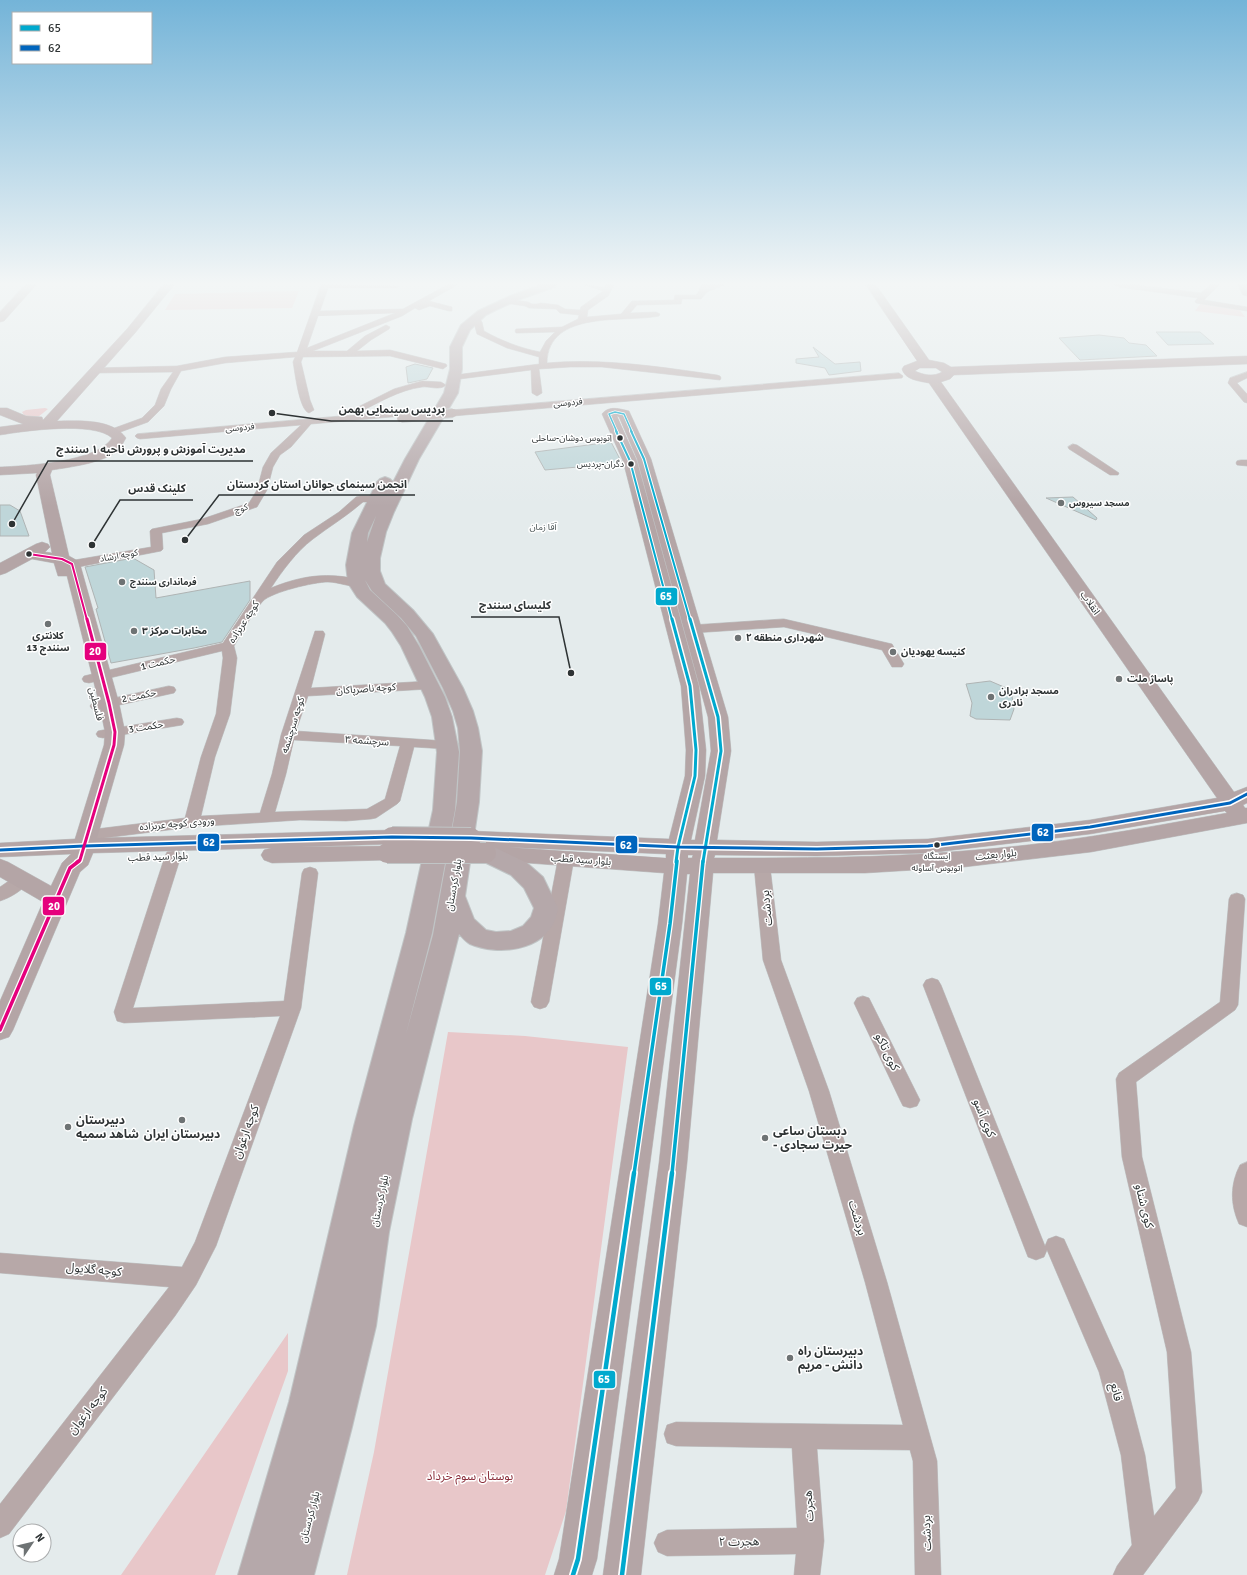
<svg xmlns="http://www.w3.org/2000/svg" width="1247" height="1575" font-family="Signika,'Noto Sans Arabic',sans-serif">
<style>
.green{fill:#e8c7c9}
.building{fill:#bfd6d9;stroke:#afb4b4}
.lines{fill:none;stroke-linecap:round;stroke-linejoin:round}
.street-casing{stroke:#c0c5c6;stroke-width:1}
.secondary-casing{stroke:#c0c5c6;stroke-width:1}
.primary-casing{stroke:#c0c5c6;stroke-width:2}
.street{fill:#b7a8a8;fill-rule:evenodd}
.secondary{fill:#b4a5a6;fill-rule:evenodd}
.primary{fill:#b5a8aa;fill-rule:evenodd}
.street-bridge-casing{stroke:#c0c5c6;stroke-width:10;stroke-linecap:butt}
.secondary-bridge-casing{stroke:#c0c5c6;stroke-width:22;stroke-linecap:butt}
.street-bridge{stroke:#b7a8a8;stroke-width:8}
.secondary-bridge{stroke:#b4a5a6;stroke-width:20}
.bus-1-far4-casing{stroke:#fff;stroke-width:3}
.bus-1-far3-casing{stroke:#fff;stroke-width:4}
.bus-1-far2-casing{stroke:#fff;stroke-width:6}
.bus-1-far1-casing{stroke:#fff;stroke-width:6}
.bus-1-casing{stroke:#fff;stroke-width:8}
.bus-2-casing{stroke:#fff;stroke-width:6}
.bus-3-far2-casing{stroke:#fff;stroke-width:4}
.bus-3-far1-casing{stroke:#fff;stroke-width:6}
.bus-3-casing{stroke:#fff;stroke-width:6}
.bus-1-far4{stroke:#00a9ce;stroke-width:1.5}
.bus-1-far3{stroke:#00a9ce;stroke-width:2}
.bus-1-far2{stroke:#00a9ce;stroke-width:3}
.bus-1-far1{stroke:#00a9ce;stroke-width:3.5}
.bus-1{stroke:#00a9ce;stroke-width:4.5}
.bus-2{stroke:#0065bd;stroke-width:3}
.bus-3-far2{stroke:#e5007d;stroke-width:2}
.bus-3-far1{stroke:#e5007d;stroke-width:3}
.bus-3{stroke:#e5007d;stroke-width:3.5}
.bus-dot{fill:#2e3334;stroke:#fff;stroke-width:1.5}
.poi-dot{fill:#6e7374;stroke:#fff;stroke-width:1.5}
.labels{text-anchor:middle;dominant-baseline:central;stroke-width:3;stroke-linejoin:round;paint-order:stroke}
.far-street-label{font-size:9px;fill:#2e3334;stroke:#fff}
.bus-label{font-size:9px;fill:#2e3334;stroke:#fff;text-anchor:end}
.far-poi-label{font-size:9px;font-weight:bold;fill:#2e3334;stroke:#fff;text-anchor:start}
.far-neighbourhood-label{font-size:9px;fill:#434e4f;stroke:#fff}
.street-label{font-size:10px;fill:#2e3334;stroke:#fff}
.poi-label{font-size:10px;font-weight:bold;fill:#2e3334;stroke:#fff;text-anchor:start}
.near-street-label{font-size:12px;fill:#2e3334;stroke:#fff}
.near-poi-label{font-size:12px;font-weight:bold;fill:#2e3334;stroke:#fff;text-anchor:start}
.near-park-label{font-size:12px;fill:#892c39;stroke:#fff}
.leader{fill:none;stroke:#2e3334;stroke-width:1.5}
.callout-dot{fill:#2e3334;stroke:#fff;stroke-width:1.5}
.callout-label{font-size:11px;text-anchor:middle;font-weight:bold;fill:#2e3334;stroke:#fff;stroke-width:3;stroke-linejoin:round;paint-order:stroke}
.line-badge{stroke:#fff;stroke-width:1.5}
.badge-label{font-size:11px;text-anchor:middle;font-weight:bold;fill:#fff}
</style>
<rect width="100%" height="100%" fill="#e4ebec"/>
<!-- green -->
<path class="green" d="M299,291L292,308L165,310L175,294Z
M1201,303L1239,309L1245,317L1195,311Z
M45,408L48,409L38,417L26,418L22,412L26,410Z
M448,1032L525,1036L628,1047L566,1511L545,1575H347L374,1452Z
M288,1333V1371L215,1575H121Z"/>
<!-- building -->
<path class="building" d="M1156,332H1200L1214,344L1168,345Z
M1099,335L1124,338L1129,343L1146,345L1157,356L1080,360L1059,338Z
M813,347L835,364L860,362L861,371L829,375L825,368L796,363V359L819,357Z
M415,364L433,368L427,379L408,383L406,367Z
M611,442L622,463L545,470L535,452Z
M1073,497L1097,518L1096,520L1046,498Z
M0,505H10L20,511L29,536H0Z
M133,558L154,570L156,598L250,581V600L222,642L194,648L111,663L96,609L98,608L85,567Z
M990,681L1011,690L1014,709L1010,720L976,719L970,716L972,703L966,684Z"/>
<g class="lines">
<defs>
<path id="street" d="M321,285L400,286L396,288H328L320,311L403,309L447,285H457L429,301L452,307V311H449L430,306L419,310L415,308L402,316L313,351H347L365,336L386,325L390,327L389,329L371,340L357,351L390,350L446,364L447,366L443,369L390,356L303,357L301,362L310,400L314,410L309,413C299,410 295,372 293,362L295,357L225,363L181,371L171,389L164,406L148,422L115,434H109L107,432L109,430L142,418L155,405L161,389L173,372L96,373L92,370L93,368L177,366L225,357L297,352ZM395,313L307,348L318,316Z
M585,285L605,287L606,285H614L608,296L588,310L587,317L621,314L632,301H635L674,300L675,295H696L699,291L701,285H724L707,292L701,299H682L681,304H678L637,305L630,313L656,312L660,314L659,316C626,323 548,309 547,363C604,358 661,367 717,375L720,376L721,378L720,380L602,367H570L539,369L542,393L537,396L532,393L531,370L452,380L451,378L452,376L455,375L539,364V357L507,348L477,334L474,323L471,319L472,317H478L482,322L484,331C502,341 520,348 540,352L546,341L555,332L519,333H516L515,331L516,329L562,327L578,319L579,315L560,313L556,309L529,308L525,306L505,303L504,301L508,299L528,302L532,304H537L541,303L558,305L565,309L580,310L581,307L603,291Z
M1115,285H1137L1201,293L1210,285H1219L1204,300L1247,307V311L1196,303L1195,301L1198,298L1119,287Z
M1247,372V378L1237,383L1247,394V403L1244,402L1228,383L1230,378Z
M899,373L903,376L902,378L453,416L448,413L453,410Z
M422,381L441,382L446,385C440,391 429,386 422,387C399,390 378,403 358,413L355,414L350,411L394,389Z
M411,410L414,411L416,413L414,415L311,424L291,447L280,455L273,467L267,490L257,507L208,524L162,533L163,549L161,551L63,570L59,568L57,566L59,564L63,562L151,547L150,531L152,529L202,519L249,503L257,490L263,467L271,453L301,425L140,439L137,438L135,436L137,434Z
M1073,444L1077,445L1119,473L1118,475H1110L1069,449L1068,447Z
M1241,460H1247V466L1237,465L1236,463L1237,461Z
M360,496H375L380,499L375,502H363C347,516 330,526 313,539C296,552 283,570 271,588C303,575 328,572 361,580L363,583L361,586C351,588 339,582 328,582C314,582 272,592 263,601C252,613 243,632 234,646L237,658L230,714L215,757L201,816L260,813L272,774L281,735L315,631H323L325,634L311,688L429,681L434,682L436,685L434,688L429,689L308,696L296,731L446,741L451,742L453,745L451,748L446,749L414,747L400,801L397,804L376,818L371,819L346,821L300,820L192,827L88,840L82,839L80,835L82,831L88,830L185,818L201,757L216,714L223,658L222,651L89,683L84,682L82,679L84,676L223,643L277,562L304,535L339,512L356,497ZM294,740L400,746L385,799L367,809L275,812L286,774Z
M784,619L892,644L904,664L902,667H892L882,650L784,627L693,633L689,632L687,629L689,626L693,625Z
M169,686L174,687L176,690L174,693L97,710L92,709L90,706L92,703Z
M177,718L182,719L184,722L182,725L103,738L98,737L96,734L98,731L103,730Z
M173,851L179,852L181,856L133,1008L284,1001L302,873L304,869L310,867L316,869L318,873L301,1008L216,1246L196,1285L175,1316L9,1534L0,1538V1504L169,1287L0,1273V1253L182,1267L195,1242L280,1016L124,1023L117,1021L114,1012L165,856L167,852Z
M566,854L572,855L574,859L549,1002L546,1007L540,1009L534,1007L531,1002L558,859L560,855Z
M762,861L768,862L770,866L781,960L829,1091L887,1282L937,1461L941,1575H915L913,1461L910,1450L817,1449L824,1541L820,1575H794L796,1554L667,1556L658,1552L654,1543L658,1534L667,1530L797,1528L792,1448L676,1446L667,1443L664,1434L667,1425L676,1422L903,1425L865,1282L809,1091L763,960L754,866L756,862Z
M22,874L28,876L30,880C25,889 10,898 0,901V887L16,876Z
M1237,893L1243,895L1245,899L1238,1005L1235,1010L1136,1082L1142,1157L1191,1352L1202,1492L1198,1501L1143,1575H1113L1117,1566L1132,1545L1121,1455L1099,1372L1047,1250L1044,1257L1036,1260L1028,1257L923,985L926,980L932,978L938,980L941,985L1045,1246L1048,1239L1056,1236L1064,1239L1123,1371L1145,1455L1154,1516L1176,1488L1167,1352L1122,1157L1116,1079L1119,1073L1220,1002L1229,899L1231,895Z
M863,996L869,998L920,1100L917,1106L910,1108L903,1106L900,1100L854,1003L857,998Z
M1247,1162V1227L1239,1224C1230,1204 1230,1184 1240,1165Z"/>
<path id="secondary" d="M25,285H36L4,321L0,322V312Z
M163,285H174L135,333L57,421C78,421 112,418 126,438C124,441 122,446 119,449C106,463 70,467 52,470L50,475L69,556L78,561L80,564L119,703L125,732L124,745L97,838L392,830L400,832L403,837L400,842L392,844L300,847L387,846L395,848L398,853L395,858L387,860L272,863L264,860L261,855L264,850L271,848L93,853L88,865L80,872L13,1030L9,1037L0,1040V1001L43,902L0,877V859L8,862L51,886L62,863L71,854L0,857V843L75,839L104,745L105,732L99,703L67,576H58L54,563L32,559L6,573L0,575V563L36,544L42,542L48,544L50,547L45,552L52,553L36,475L37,473L0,475V467C26,466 97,462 112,438C94,421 24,431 0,435V427L23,424L0,415V408H7L26,416L42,417L43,420L127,329Z
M866,285H876L929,360L944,363L951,367L1247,356V364L954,375L950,379L941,382L1234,792L1247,787V803L1243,805L1245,808H1247V823L1091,852L964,867L865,873H713L687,1163L641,1575H603L659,1163L690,874H687L682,924L597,1559L592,1575H554L559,1559L658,924L664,873L486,860L478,858L475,853L478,848L485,846L463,843L460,838L463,833L471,831L669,839L685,776L686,750L681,686L623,461L602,414C609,405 620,409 629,411L651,459L728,717L731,751L717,840L817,842L928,839L1090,820L1217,798L929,383C919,381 905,380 902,369L904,366L917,361ZM920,368H936L942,372C934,377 923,375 915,371ZM617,416L619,417L637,459L708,717L711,751L695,840H691L705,776L706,750L699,686L637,461ZM1225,811L1227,813C1139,829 1052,845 963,851C880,858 797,858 714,858L715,855L817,856L928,853L1090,834ZM505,847L666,854V858ZM688,855H693L692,858H688Z
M1238,285H1247V296L1243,295Z"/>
<path id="primary" d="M540,285H556L555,287L518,300L496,310L486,315L470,330L462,347V369L458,393L419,459L394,512L386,532L380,558V571L385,584L413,610L433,634L463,688L473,711L478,728L482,751L479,802L465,896L474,919L486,930L496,932L511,931L523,926L531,917L534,908L524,888L511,875L478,859L474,853L478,847L486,845L494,847L527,863L543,877L558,908C557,912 557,916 555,920C543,951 498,956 470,944C466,942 462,937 459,934L412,1119L389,1232L376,1326L352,1427L314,1575H238L289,1402L354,1126L406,933L433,810L437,752L432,717L425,697L401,646L392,632L385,623L357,597L348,583L346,565L352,533L377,482L380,479L385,477L390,479L393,482L385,498L405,459L444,393L450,369V347L461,325L478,311L510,296ZM376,516L367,542L368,533ZM365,580L372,591L401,618L416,636L443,688L453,711L458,728L460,751L457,802L433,935L406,1034L432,933L455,810L459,752L452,717L445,697L419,646L407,626L397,615L370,590Z"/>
</defs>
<!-- street casing -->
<use href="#street" class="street-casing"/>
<!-- secondary casing -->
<use href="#secondary" class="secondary-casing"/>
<!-- primary casing -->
<use href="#primary" class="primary-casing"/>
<!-- street -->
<use href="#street" class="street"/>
<!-- secondary -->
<use href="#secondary" class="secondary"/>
<!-- primary -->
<use href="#primary" class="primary"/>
<defs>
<path id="street-bridge" d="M401,418L453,413"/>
<path id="secondary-bridge" d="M392,837L471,838
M387,853H486"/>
</defs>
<!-- street-bridge casing -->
<use href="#street-bridge" class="street-bridge-casing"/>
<!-- secondary-bridge casing -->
<use href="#secondary-bridge" class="secondary-bridge-casing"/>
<!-- street-bridge -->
<use href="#street-bridge" class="street-bridge"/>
<!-- secondary-bridge -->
<use href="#secondary-bridge" class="secondary-bridge"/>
<defs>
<path id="bus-1-far4" d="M617,432L609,414L615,412L624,414L632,432"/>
<path id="bus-1-far3" d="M616,431L630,461L672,620
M631,431L644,459L690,620"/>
<path id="bus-1-far2" d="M672,619L690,686L696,750L695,776L678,847L676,862
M690,619L718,717L721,751L703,862"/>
<path id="bus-1-far1" d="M634,1174L670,924L677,861
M672,1174L703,861"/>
<path id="bus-1" d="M573,1575L578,1559L634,1173
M622,1575L672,1173"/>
<path id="bus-2" d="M0,850L84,846L392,837L471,838L678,847L817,849L928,846L1090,827L1230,803L1247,794"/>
<path id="bus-3-far2" d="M29,554L62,559L72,564L87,620"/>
<path id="bus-3-far1" d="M77,862L80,860L114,745L115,732L109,703L87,619"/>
<path id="bus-3" d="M0,1030L70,868L79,861"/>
</defs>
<!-- bus-1-far4 casing -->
<use href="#bus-1-far4" class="bus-1-far4-casing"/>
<!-- bus-1-far3 casing -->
<use href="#bus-1-far3" class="bus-1-far3-casing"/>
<!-- bus-1-far2 casing -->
<use href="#bus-1-far2" class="bus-1-far2-casing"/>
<!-- bus-1-far1 casing -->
<use href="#bus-1-far1" class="bus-1-far1-casing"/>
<!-- bus-1 casing -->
<use href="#bus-1" class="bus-1-casing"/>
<!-- bus-2 casing -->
<use href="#bus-2" class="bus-2-casing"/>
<!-- bus-3-far2 casing -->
<use href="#bus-3-far2" class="bus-3-far2-casing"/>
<!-- bus-3-far1 casing -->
<use href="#bus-3-far1" class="bus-3-far1-casing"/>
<!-- bus-3 casing -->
<use href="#bus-3" class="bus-3-casing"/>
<!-- bus-1-far4 -->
<use href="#bus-1-far4" class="bus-1-far4"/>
<!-- bus-1-far3 -->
<use href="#bus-1-far3" class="bus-1-far3"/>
<!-- bus-1-far2 -->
<use href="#bus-1-far2" class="bus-1-far2"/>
<!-- bus-1-far1 -->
<use href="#bus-1-far1" class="bus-1-far1"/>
<!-- bus-1 -->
<use href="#bus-1" class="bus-1"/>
<!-- bus-2 -->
<use href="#bus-2" class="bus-2"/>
<!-- bus-3-far2 -->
<use href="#bus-3-far2" class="bus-3-far2"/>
<!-- bus-3-far1 -->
<use href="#bus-3-far1" class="bus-3-far1"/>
<!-- bus-3 -->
<use href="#bus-3" class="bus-3"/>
</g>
<!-- sky -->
<linearGradient id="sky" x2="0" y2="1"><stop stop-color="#74b4d8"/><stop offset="0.56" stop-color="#f3f6f6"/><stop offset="1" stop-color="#f3f6f6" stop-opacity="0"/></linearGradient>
<rect width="1247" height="506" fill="url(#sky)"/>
<!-- markers -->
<g class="bus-dot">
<circle cx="620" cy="438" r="3.5"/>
<circle cx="631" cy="464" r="3.5"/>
<circle cx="29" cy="554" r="3.5"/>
<circle cx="937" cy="845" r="3.5"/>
</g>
<g class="poi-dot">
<circle cx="1061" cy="503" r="4"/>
<circle cx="122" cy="582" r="4"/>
<circle cx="48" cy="624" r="4"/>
<circle cx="134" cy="631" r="4"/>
<circle cx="738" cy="638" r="4"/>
<circle cx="893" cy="652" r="4"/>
<circle cx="1119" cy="679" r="4"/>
<circle cx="991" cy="697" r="4"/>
<circle cx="182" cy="1120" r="4"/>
<circle cx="68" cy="1127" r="4"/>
<circle cx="765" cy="1138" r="4"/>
<circle cx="790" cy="1358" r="4"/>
</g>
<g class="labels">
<!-- far-street labels -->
<g class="far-street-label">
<text transform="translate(568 403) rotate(-5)">فردوسی</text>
<text transform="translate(240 428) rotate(-5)">فردوسی</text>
<text transform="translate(241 509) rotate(-19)">کوچ</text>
<text transform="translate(119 556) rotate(-10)">کوچه ارشاد</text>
</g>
<!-- bus labels -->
<g class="bus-label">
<text x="612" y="438">اتوبوس دوشان-ساحلی</text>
<text x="624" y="464">دگران-پردیس</text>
<text x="937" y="856" text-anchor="middle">ایستگاه<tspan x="937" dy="12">اتوبوس آساوله</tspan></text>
</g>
<!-- far-poi labels -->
<g class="far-poi-label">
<text x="1069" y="503">مسجد سیروس</text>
<text x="130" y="582">فرمانداری سنندج</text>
</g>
<!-- far-neighbourhood labels -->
<g class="far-neighbourhood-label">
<text x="543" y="527">آقا زمان</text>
</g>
<!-- street labels -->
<g class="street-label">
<text transform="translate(1090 603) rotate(55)">انقلاب</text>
<text transform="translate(244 622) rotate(-57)">کوچه عربزاده</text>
<text transform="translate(158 663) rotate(-13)">حکمت 1</text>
<text transform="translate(366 689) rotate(-4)">کوچه ناصرپاکان</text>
<text transform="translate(139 696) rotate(-12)">حکمت 2</text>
<text transform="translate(96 704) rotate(76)">فلسطین</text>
<text transform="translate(293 725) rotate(-73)">کوچه سرچشمه</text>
<text transform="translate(146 727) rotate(-9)">حکمت 3</text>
<text transform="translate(367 741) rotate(4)">سرچشمه ۳</text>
<text transform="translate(177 824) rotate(-5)">ورودی کوچه عربزاده</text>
<text transform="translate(996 855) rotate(-6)">بلوار بعثت</text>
<text transform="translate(158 857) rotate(-2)">بلوار سید قطب</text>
<text transform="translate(581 860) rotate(4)">بلوار سید قطب</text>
<text transform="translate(454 885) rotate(-80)">بلوار کردستان</text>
<text transform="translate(380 1201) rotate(-78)">بلوار کردستان</text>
<text transform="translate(310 1517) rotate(-75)">بلوار کردستان</text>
</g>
<!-- poi labels -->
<g class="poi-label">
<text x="142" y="631">مخابرات مرکز ۳</text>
<text x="48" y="636" text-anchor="middle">کلانتری<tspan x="48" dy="12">13 سنندج</tspan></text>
<text x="746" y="638">شهرداری منطقه ۲</text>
<text x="901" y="652">کنیسه یهودیان</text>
<text x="1127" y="679">پاساژ ملت</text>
<text x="999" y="691">مسجد برادران<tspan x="999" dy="12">نادری</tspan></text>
</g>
<!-- near-street labels -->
<g class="near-street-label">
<text transform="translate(767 908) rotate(-96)">بردشت</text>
<text transform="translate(887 1052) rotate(64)">کوی تاکو</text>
<text transform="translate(984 1118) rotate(68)">کوی آسو</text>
<text transform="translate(246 1132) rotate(-70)">کوچه ارغوان</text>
<text transform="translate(1144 1206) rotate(76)">کوی شتاو</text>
<text transform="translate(857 1218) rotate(73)">بردشت</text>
<text transform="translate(94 1270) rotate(5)">کوچه گلایول</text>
<text transform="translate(1116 1392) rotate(75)">قانع</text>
<text transform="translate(88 1411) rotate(-52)">کوچه ارغوان</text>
<text transform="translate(809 1506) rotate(-94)">هجرت</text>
<text transform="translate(927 1533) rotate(-92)">بردشت</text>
<text transform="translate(739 1542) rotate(-1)">هجرت ۲</text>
</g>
<!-- near-poi labels -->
<g class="near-poi-label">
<text x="76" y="1120">دبیرستان<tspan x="76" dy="14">شاهد سمیه</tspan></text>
<text x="773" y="1131">دبستان ساعی<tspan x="773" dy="14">- حیرت سجادی</tspan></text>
<text x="182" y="1134" text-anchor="middle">دبیرستان ایران</text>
<text x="798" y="1351">دبیرستان راه<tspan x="798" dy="14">دانش - مریم</tspan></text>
</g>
<!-- near-park labels -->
<g class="near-park-label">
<text x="470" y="1476">بوستان سوم خرداد</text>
</g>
</g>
<!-- callouts -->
<path class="leader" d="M272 413L331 421H453M12 524L48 461H253M185 540L219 495H415M92 545L120 500H193M571 673L559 617H471"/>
<g class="callout-dot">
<circle cx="272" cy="413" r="4"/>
<circle cx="12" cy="524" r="4"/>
<circle cx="185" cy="540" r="4"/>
<circle cx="92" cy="545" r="4"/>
<circle cx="571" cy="673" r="4"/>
</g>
<g class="callout-label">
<text x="392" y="413">پردیس سینمایی بهمن</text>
<text x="151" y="453">مدیریت آموزش و پرورش ناحیه ۱ سنندج</text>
<text x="317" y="488">انجمن سینمای جوانان استان کردستان</text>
<text x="157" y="492">کلینک قدس</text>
<text x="515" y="609">کلیسای سنندج</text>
</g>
<g class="line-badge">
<rect x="655" y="587" width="23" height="19" rx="4" fill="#00a9ce"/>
<rect x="84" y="642" width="23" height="19" rx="4" fill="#e5007d"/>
<rect x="1031" y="823" width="23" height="19" rx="4" fill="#0065bd"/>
<rect x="197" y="833" width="23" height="19" rx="4" fill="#0065bd"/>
<rect x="615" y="835" width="23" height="19" rx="4" fill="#0065bd"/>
<rect x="42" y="896" width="23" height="20" rx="4" fill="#e5007d"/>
<rect x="649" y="977" width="23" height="19" rx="4" fill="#00a9ce"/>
<rect x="593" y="1370" width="23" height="19" rx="4" fill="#00a9ce"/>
</g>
<g class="badge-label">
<text x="666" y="600">65</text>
<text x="95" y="655">20</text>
<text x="1043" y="836">62</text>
<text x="209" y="846">62</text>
<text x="626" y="849">62</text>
<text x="54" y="910">20</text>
<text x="661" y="990">65</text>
<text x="604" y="1383">65</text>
</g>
<!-- legend -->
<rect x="12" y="12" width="140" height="52" fill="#ffffff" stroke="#abadae"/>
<rect x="20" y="25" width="20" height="6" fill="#00a9ce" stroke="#abadae"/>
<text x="48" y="32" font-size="12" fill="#2e3334">65</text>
<rect x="20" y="45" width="20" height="6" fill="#0065bd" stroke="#abadae"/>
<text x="48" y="52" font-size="12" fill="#2e3334">62</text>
<!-- north arrow -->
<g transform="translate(32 1543) rotate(55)"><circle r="19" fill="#ffffff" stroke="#abadae"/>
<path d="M0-3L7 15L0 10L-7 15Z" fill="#6e7374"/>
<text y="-6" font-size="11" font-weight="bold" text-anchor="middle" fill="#2e3334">N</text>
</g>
</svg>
